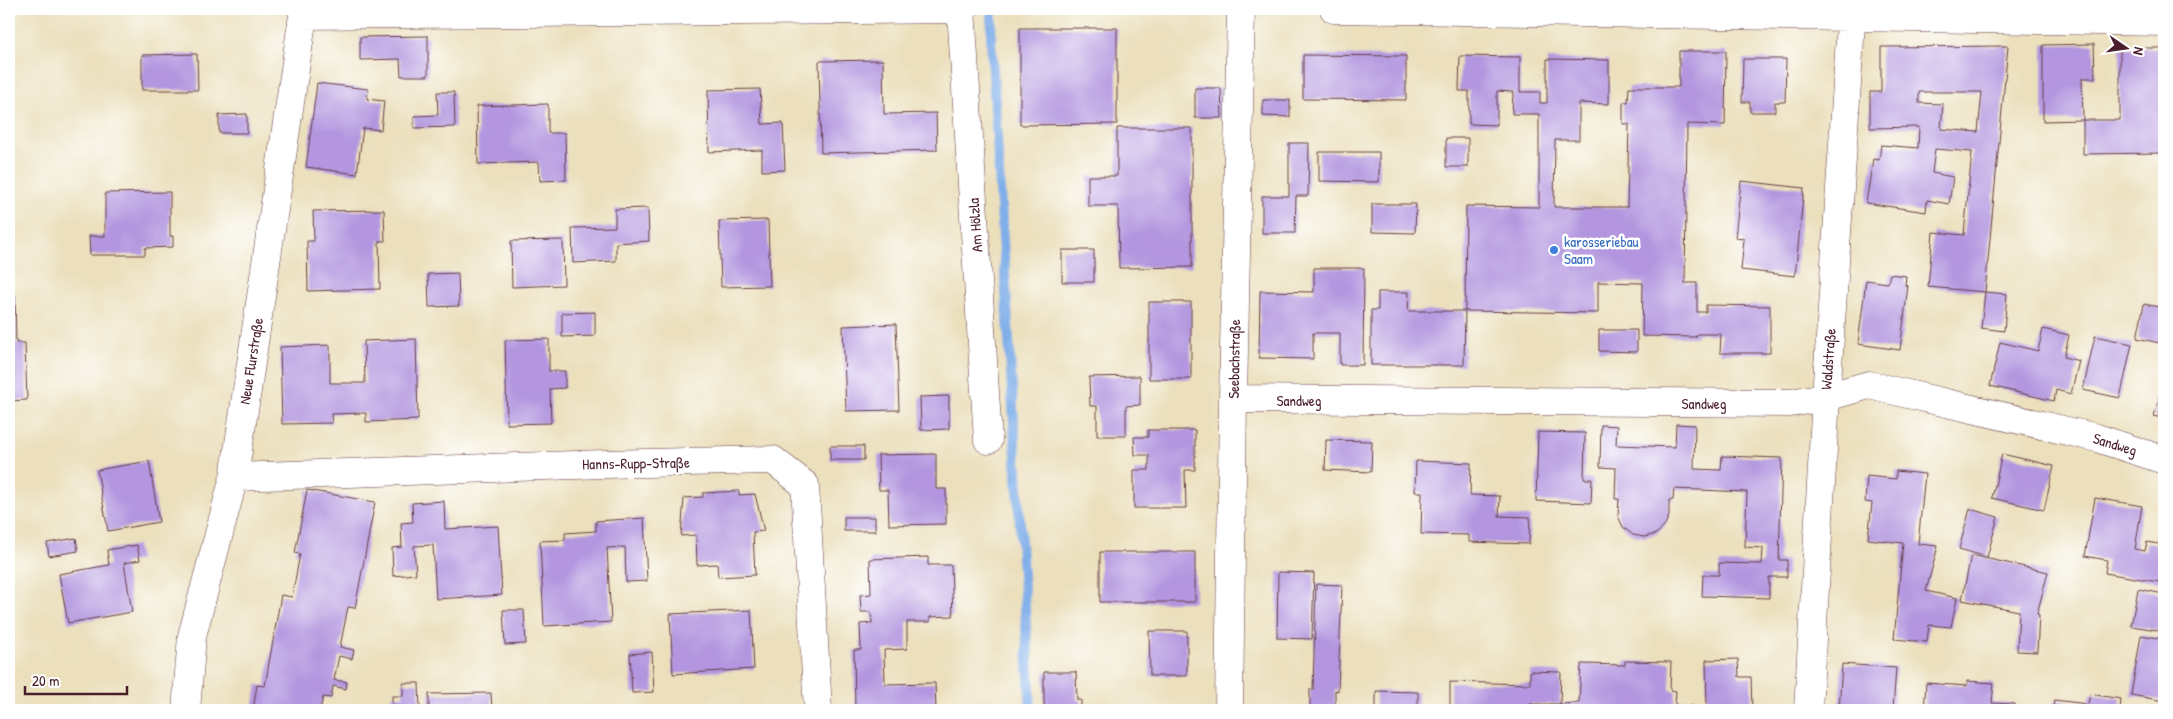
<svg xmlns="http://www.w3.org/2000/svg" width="2173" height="719" font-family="'Patrick Hand',sans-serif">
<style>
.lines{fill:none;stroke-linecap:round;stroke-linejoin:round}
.stream{stroke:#7faee9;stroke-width:10}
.building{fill:#b396df;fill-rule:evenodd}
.minor-casing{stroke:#623c41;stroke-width:29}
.minor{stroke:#fff;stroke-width:28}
.shop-dot{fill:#3f7fe0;stroke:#fff;stroke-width:2}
.labels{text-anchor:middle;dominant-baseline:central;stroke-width:5;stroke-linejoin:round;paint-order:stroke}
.street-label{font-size:15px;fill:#4a1f2b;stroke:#fff}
.shop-label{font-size:15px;fill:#366cbe;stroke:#fff;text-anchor:start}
</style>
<rect width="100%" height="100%" fill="#fff"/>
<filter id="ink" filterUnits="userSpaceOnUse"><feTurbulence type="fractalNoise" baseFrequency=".02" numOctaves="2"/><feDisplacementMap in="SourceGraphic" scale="10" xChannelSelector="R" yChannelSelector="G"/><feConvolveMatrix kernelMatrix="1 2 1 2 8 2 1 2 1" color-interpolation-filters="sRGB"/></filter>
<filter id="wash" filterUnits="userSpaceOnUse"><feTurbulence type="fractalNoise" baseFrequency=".0096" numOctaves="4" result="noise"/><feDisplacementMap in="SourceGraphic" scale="20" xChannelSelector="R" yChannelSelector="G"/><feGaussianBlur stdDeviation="1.12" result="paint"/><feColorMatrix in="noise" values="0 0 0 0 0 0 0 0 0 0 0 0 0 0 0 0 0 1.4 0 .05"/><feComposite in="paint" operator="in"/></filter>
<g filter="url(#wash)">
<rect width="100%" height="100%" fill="#ebdfbc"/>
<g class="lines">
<!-- stream -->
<path class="stream" d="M992,9L991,38L1031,710"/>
</g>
<g id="blocks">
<!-- building -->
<path class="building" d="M1020,28H1117V124L1020,125Z
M428,36V76H401L400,59L360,60V37Z
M2094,44L2095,78H2082L2083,120L2043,121V45Z
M2008,46L1985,292L1928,287L1933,232L1964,235L1972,152L1935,149L1932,173L1953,177L1949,204L1927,200L1926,212L1866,203L1873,159L1879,160L1881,145L1918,148L1919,127L1870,128V92H1881V47ZM1919,92H1982L1978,132L1941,129L1943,104L1919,103Z
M2120,48H2163V153L2083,154V120H2120Z
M1679,51H1726L1725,125L1687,124L1685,283H1697V312H1706V305L1770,306V353H1720L1721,334H1697L1696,337L1642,336L1643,283L1598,282V313L1465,311L1466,206L1539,207V114H1512L1513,92L1497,91V125L1469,124V91H1459L1460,56L1520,57V92H1540V103H1547V59L1609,60V104L1579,103V140H1555L1554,207H1627L1629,124H1623V102H1628L1629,87H1679Z
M197,54L198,90H142V55Z
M1303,55L1406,56V100L1303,99Z
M1743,59H1786L1785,102H1775V112H1750V102H1742Z
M883,60L884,114L936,113L937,150L821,153L819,61Z
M317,83L368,89L367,99L384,101L381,130L363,128L357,174L306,167Z
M1195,88H1221L1222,118H1195Z
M760,89L762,124L783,123L785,170L762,171V150L709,152L708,90Z
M437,92H454L455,127L414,128V116L438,115Z
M1263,100H1290V117L1263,116Z
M548,104V133H565L566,180L540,181L539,162L478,164L477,106Z
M247,114V133H219V115Z
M1117,128H1192V267L1119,268L1118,206H1088V176H1117Z
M1446,138H1468V167H1446Z
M1289,143H1309L1308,196H1296L1295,233H1262V196H1289Z
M1319,152H1379V182L1319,181Z
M1741,181L1804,188L1795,276L1741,270L1744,239L1735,238Z
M170,192V236H173V247L145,248V255H90L89,236H105V193Z
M1372,204H1416L1415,233L1372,232Z
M648,208L649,241L616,243V261L573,263L572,228L615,227V209Z
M384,210L385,241H379L380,289L308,291L307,241H314L313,211Z
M768,220L770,286L721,287L719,221Z
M563,240L564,285L512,287L511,241Z
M1062,250H1094V282H1062Z
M1314,268H1364L1363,365H1340V333H1313V359L1259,358L1260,291L1314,292Z
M458,273L459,306L429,307L428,274Z
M1890,274L1906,276L1905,285L1908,286L1900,350L1858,344L1866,280L1888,283Z
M1378,292H1409L1408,311H1465L1464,365H1371V310H1378Z
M1985,292L2007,294L2004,331L1981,328Z
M9,294H15L16,343H25L27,400L9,401Z
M1149,302H1191V379H1149Z
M2144,304L2164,308V344L2137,338Z
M595,312V336L562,337V313Z
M896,324L899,410L846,411L843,326Z
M2043,329L2069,335L2064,357L2079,361L2071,394L2056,390L2054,401L1990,386L2000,342L2038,351Z
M1599,330H1637V352L1599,351Z
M2095,336L2132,344L2120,398L2083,390Z
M416,339L418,420L366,422V413L331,414L332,423L282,424L280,347L330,345V383H365L364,341Z
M549,339V371H565V388L550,389L551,423L507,424L505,340Z
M1140,376V405L1126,406V436H1097V406H1090L1089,377Z
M2164,382V419L2154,416Z
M949,396V429L921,430L920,397Z
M1676,424L1695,425L1694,469L1721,470L1722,456L1782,458L1779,560H1787V577H1769V598L1702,596L1703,575H1719V563L1762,564L1763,548L1745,547L1747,492L1674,489L1673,500H1669V516L1664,527L1656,534L1644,537L1633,535L1623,527L1618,516L1619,499H1615L1616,468L1600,467L1601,425L1617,426L1616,445L1675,447Z
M1148,430H1195V470H1185L1186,508H1134V470H1149V455H1135L1134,437H1148Z
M1538,432L1585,433L1584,479H1592L1591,503L1536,501Z
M1326,440L1372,441L1371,472L1325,470Z
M830,446H864V460H830Z
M936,454V489H946V524L889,525L888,490H879L878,455Z
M2002,454L2054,466L2044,510L1992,498Z
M149,461L159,522L108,531L97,470Z
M1416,461L1471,463L1470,495L1500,496L1499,516L1530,517L1529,544L1469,542V535L1421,534L1422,492H1415Z
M1896,471L1925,474L1918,544L1938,546L1926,591L1957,598L1951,627L1929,625L1927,642L1894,639L1903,543L1868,539L1872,503L1865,502L1867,476L1896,479Z
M307,490L375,502L355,608L348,607L340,647L354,650L352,659L339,656L334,680L347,682L346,689L333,686L331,698L323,697L320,710H253L257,685L265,686L281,595L292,597L300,554L295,553Z
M739,491V495L755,494L764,531L753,532L755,575L718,577L717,564L697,565L696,535L681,536L684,498L703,497V493Z
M2095,498L2142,506L2135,549L2145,551L2147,542L2164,545L2159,582L2105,573L2107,560L2085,556Z
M444,501L445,529L498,526L502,595L436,599L433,545L414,546L416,574L393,576L392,548L402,547L401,523L413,522L412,503Z
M1970,509L1998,517L1987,557L1959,549Z
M844,517H875V531H844Z
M644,518L647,581L626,582L625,547L607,548L611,622L544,626L540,541L565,540V533L596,531V521Z
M76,538L78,551L49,556L47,543Z
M137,545L140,560L124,563L132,612L68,623L59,574L109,565L107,550Z
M1100,552H1195V602H1100Z
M1971,555L2048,572L2037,614L2039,615L2037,652L2017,651L2019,611L1962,600Z
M928,557V565H951L953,616L930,617V622H907V649L884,650L885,684L935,683L936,710H855L854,650H861L860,624L872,623L871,612H861L860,595L871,594L870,559Z
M1278,572L1314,573L1312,639L1277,638Z
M1316,584L1342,585L1338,691L1335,690V710H1310V689L1313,690Z
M2138,589L2164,594V631L2131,626Z
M503,610H524L526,644L505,645Z
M751,610L754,669L673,674L670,614Z
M1149,631H1187V676H1150Z
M2141,635L2164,639V701L2131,695Z
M652,652L654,692L632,693L630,654Z
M1738,659L1739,677H1751L1752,710H1707L1706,660Z
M1625,661L1671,662L1670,690L1676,691L1675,705L1694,706V710H1559L1560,704L1579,703L1581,664L1625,665Z
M1842,664L1896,668L1893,710H1839Z
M1530,671L1561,672L1560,704H1530V710H1450V682L1530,684Z
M1044,672H1076L1077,700H1081V710H1044Z
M1967,681L1994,683L1992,703L2015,704V710H1924L1926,683L1967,686Z
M403,683H419L420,710H392V696H403Z
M1376,691L1418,692V710H1376Z
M491,693L492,710H429V694Z
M2090,694L2121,699L2120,710H2053L2054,700L2088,704Z"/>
</g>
</g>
<g filter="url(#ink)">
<use href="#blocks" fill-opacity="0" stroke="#623c41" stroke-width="1"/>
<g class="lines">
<defs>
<path id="minor" d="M961,9L988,440
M1334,9L2164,22
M303,15L964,9
M1233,399L1790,403L1826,397L1869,385L2097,438L2164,460
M234,477L605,464L773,460L805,485L818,710
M186,710L192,636L234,477L304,9
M1229,710L1233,399L1241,9
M1808,710L1826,397L1852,9"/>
</defs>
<!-- minor casing -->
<use href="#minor" class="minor-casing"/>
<!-- minor -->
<use href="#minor" class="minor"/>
</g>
</g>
<!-- markers -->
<circle class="shop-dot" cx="1554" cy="250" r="5"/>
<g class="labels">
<!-- street labels -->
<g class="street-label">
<text transform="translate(975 225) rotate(-94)">Am Hölzla</text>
<text transform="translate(1234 359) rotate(-89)">Seebachstraße</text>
<text transform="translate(1828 359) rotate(-86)">Waldstraße</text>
<text transform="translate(251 361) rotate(-81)">Neue Flurstraße</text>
<text x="1299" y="400">Sandweg</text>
<text x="1704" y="403">Sandweg</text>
<text transform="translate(2115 444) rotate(17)">Sandweg</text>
<text transform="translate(636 463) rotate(-1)">Hanns-Rupp-Straße</text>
</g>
<!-- shop labels -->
<g class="shop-label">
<text x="1564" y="241">karosseriebau<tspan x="1564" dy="17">Saam</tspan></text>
</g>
</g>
<!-- margin -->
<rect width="2173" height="719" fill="none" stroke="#fff" stroke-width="30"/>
<!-- north arrow -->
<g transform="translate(2126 48) rotate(103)" stroke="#ffffff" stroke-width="4" paint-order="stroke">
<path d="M0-4L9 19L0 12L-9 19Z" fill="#4a1f2b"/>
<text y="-8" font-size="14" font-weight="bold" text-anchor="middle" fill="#4a1f2b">N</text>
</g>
<!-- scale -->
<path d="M25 686v8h102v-8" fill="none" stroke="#4a1f2b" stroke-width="2.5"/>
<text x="32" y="686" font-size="15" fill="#4a1f2b" stroke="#ffffff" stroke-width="4" paint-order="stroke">20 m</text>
</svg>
